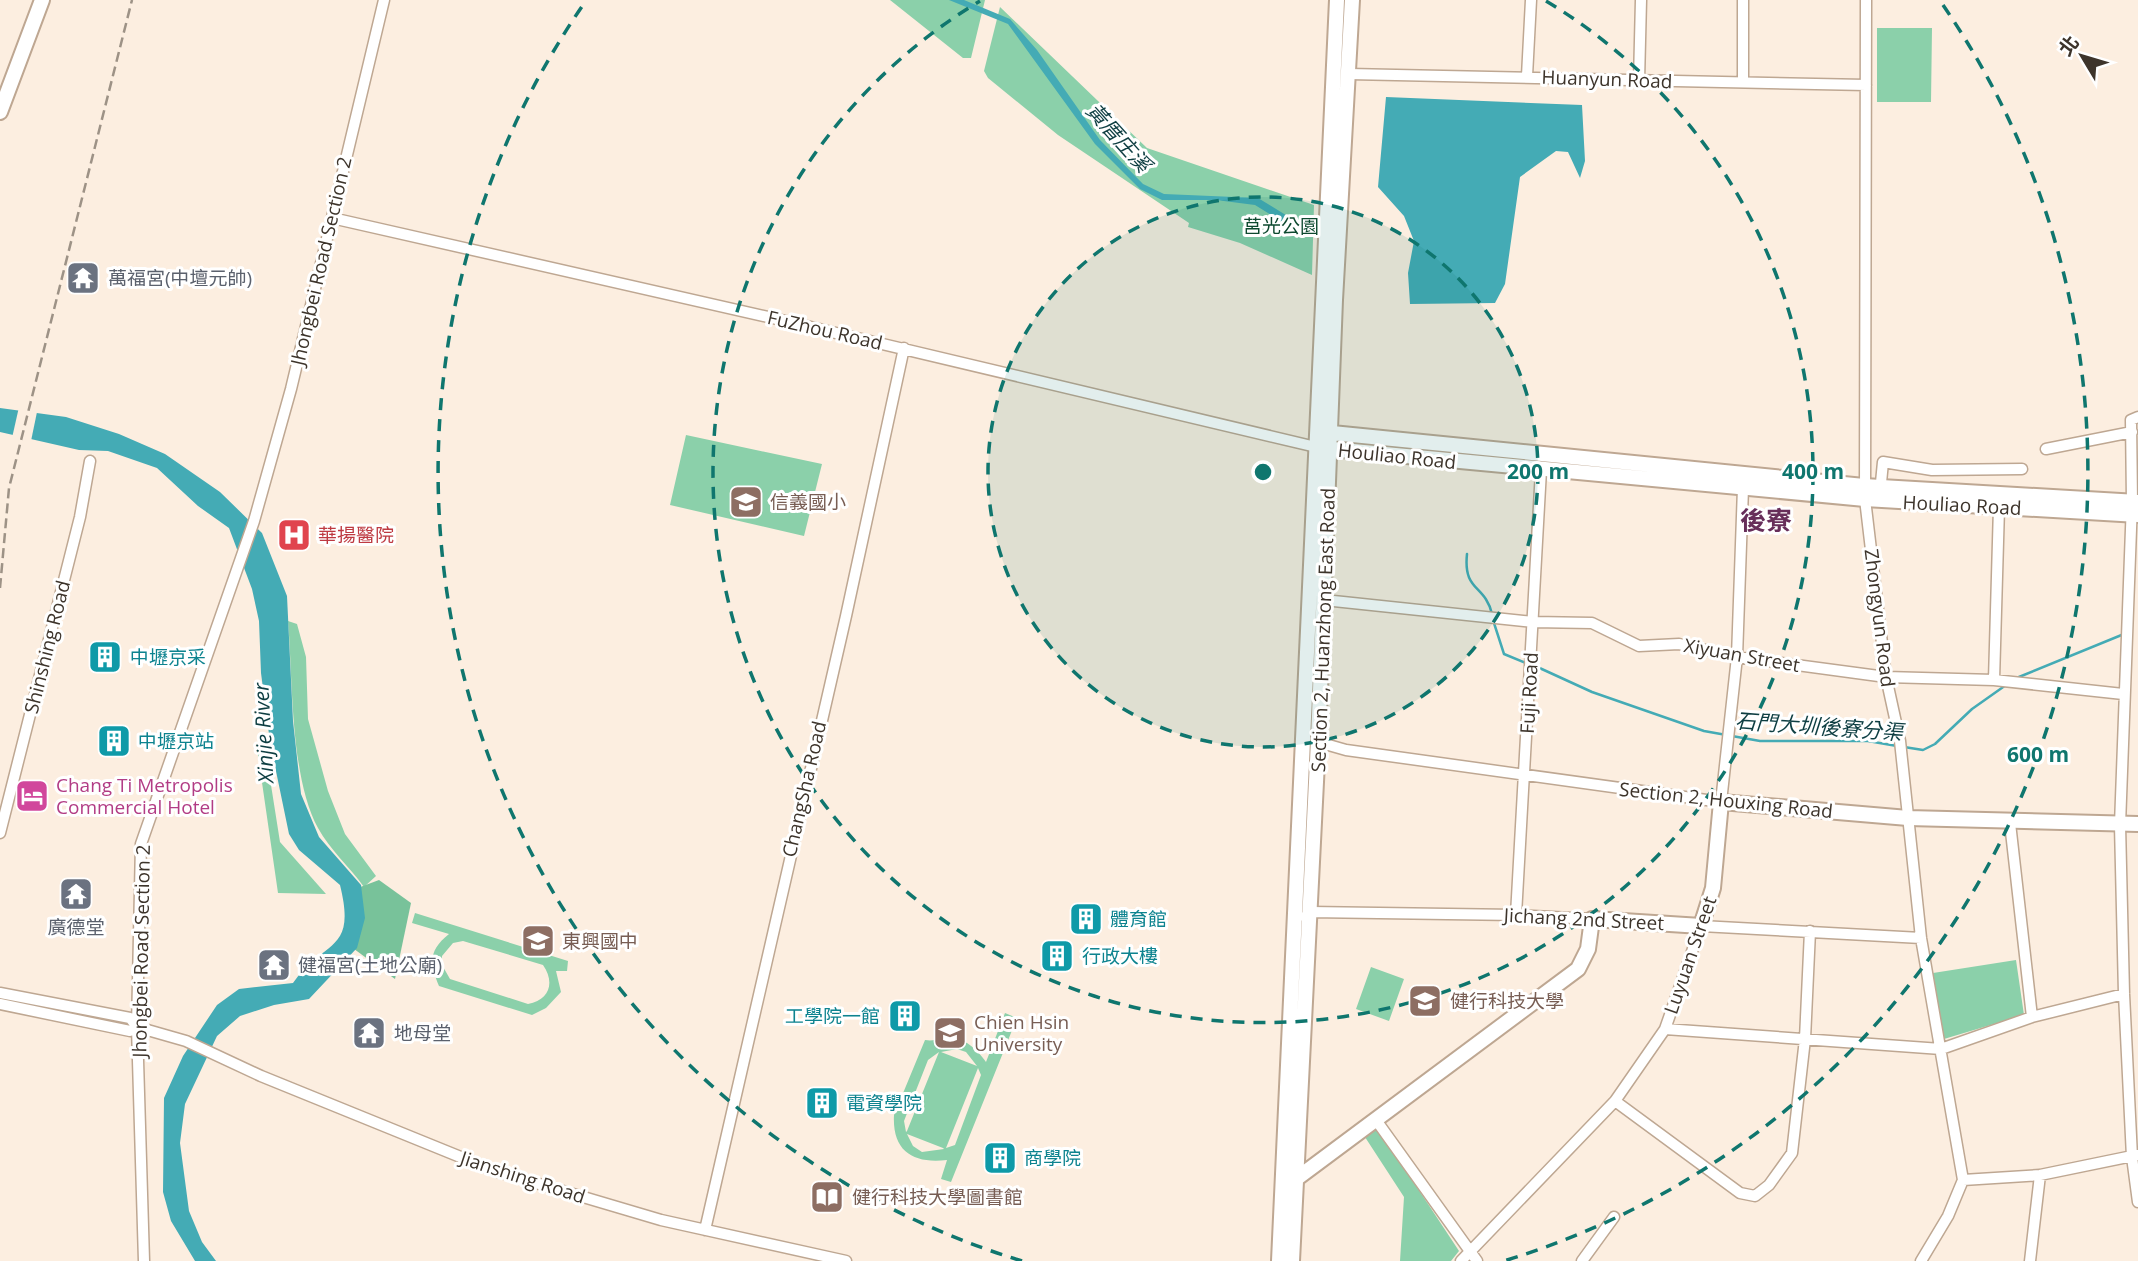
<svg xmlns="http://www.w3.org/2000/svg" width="2138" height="1261" font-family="'Open Sans','Noto Sans TC',sans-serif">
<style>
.green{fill:#8bd0aa;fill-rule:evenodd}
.forest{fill:#78c29a}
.water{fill:#44abb5}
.pier{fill:#fceee0}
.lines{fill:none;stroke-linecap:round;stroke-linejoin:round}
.stream{stroke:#44abb5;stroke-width:2.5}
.street-casing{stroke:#bea792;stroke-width:13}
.secondary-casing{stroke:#bea792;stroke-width:18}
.street{stroke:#fff;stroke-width:10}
.secondary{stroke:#fff;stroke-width:14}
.rail{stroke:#9d9286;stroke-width:2.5;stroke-dasharray:10 5;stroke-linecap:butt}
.ring{fill:none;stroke:#0f766e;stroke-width:3.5;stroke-dasharray:12 9}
.labels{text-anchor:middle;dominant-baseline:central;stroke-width:6;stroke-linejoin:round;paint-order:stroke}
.street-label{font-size:19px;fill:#3d342b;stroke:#fff}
.park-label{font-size:19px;fill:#0d492f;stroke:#fff}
.worship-label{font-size:19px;fill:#5b616d;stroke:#fff;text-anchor:start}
.education-label{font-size:19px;fill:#785e54;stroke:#fff;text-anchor:start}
.health-label{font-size:19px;fill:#be3a42;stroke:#fff;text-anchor:start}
.culture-label{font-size:19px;fill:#0d838f;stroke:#fff;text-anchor:start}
.hotel-label{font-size:19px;fill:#b23c85;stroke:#fff;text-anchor:start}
.water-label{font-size:21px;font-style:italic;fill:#0e3e42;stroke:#fff}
.district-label{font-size:26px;font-weight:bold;fill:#672e5a;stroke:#fff}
.centre{fill:#0f766e;stroke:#fff;stroke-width:3.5}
.ring-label{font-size:21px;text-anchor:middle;font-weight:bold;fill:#0f766e;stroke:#fff;stroke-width:6;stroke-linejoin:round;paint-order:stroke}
</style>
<rect width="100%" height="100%" fill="#fceee0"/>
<!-- green -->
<path class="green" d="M890,0H985L971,58H963Z
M1000,7L1147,148L1314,205L1312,275L1240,243L1188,227L1189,223L1058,135L988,78L984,71Z
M1877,28H1932L1931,102H1877Z
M686,435L822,464L804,536L670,505Z
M288,621L297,624L306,657L308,719L328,791L345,834L376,876L364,887C349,866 330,850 318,828C290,777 293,680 288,621Z
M265,747L280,842L326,894L278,893L257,748Z
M415,913L568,961L567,971H556L561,992L546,1008L532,1015L439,986C429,962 429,950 449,934L412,923ZM463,941L543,965C555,982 550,1000 528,1004L450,979L442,965V956L453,943Z
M2016,960L2024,1015L1944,1039L1933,973Z
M1371,967L1404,979L1389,1021L1356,1009Z
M1005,1013L1017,1018L951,1182L941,1179L947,1160C914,1164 892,1152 894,1115L925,1040C932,1041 935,1040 942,1038C962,1035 976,1048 986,1062ZM957,1049L966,1052L977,1066L941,1052ZM939,1052L907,1131L906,1132L904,1121L928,1060ZM978,1068L981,1075L955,1145L946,1148ZM907,1134L943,1148L944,1149L922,1152L913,1146Z
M1376,1125L1459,1251L1451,1261H1400L1404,1197L1363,1134Z"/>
<!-- forest -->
<path class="forest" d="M379,880L411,903L395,979L350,946L355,889Z"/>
<!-- water -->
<path class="water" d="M949,0H964L1010,19L1037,50L1100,140L1143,184L1164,194L1258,198L1289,217L1284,223L1255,205L1216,200H1162L1140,189L1095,144L1008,24Z
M1386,97L1582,105L1585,161L1580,178L1568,152L1556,151L1520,177L1505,284L1495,303L1410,304L1408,273L1414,241L1404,216L1378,187Z
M0,408L66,417L119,434L165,454L220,492L262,533L287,596L293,721L301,794L319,837L361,885L365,918L357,948L309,999L274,1005L240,1016L217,1036L185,1104L180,1143L189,1211L202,1242L216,1261H195L171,1221L163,1192L164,1098L183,1056L217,1005L239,989L293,983C324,938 357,954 340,885L299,850L289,834L270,742L261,673L259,621L252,589L229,528L198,506L157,468L108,451L79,450L0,432Z"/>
<!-- pier -->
<path class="pier" d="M19,407L37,412L31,441L12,438Z"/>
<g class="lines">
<!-- stream -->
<path class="stream" d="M1467,554C1463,592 1485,584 1492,614
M1493,620L1504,654L1526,663
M1533,665L1592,692L1704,731L1760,741H1868L1897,746
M2014,679L2124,634
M1904,747L1923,750L1935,744L1972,709L2006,685"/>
<defs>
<path id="street" d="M1866,0L1865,499L1886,677L1900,741L1921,938L1963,1180L1948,1216L1921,1261
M1349,74L1866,85
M1527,76L1531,0
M1639,81L1641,0
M1743,81V0
M332,218L777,319L1316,447
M2138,417L2131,420L2132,502L2120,825L2124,994L2132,1157L2138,1202
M2046,449L2132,432
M1880,493L1883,462L1932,470L2022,469
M1324,600L1533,622L1592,623L1639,646L1679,644L1737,657L1886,677L1994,680L2123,694
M1994,680L1999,507
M1318,742L1346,750L1721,802L1737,657L1743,488
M2010,823L2032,1017
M0,833L80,517L90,461
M1516,915L1541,470
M1305,917L1310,912L1516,915L1592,919
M0,993L130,1018L137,1027
M0,1004L130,1031L137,1027L186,1041L261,1076L495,1171L661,1220L846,1261
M1665,1029L1941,1049L2032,1017L2124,994
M1615,1101L1740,1193L1755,1196L1769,1185L1792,1153L1805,1039L1810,931
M1376,1120L1477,1261
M1963,1180L2040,1175L2137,1155
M705,1230L846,616L904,348
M144,1261L137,1027L141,844L254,521L291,389L384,0
M1461,1261L1615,1101L1665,1029L1701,926L1921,938
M1582,1261L1614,1217
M2030,1261L2040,1175"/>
<path id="secondary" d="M0,112L42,0
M1325,439L1332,433L1864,486L2138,502
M1321,448L1865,499L2138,515
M1292,1182L1578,969L1588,949L1592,919L1701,926L1713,888L1721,802L1908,818L2138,824
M1279,1261L1337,0
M1292,1261L1318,742L1335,300L1352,0"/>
</defs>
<!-- street casing -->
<use href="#street" class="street-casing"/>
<!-- secondary casing -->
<use href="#secondary" class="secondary-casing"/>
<!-- street -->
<use href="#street" class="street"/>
<!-- secondary -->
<use href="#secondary" class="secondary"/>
<!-- rail -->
<path class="rail" d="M0,588L9,488L132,0"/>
</g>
<!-- distance rings -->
<circle cx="1263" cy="472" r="275" fill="#0f766e" fill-opacity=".12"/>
<g class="ring">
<circle cx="1263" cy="472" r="275"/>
<path d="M1546 1A550 550 0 1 1 980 1"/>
<path d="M1022 1261A825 825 0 0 1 583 5M1943 5A825 825 0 0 1 1504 1261"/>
</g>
<!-- icons -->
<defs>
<symbol id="temple-square" viewBox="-11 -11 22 22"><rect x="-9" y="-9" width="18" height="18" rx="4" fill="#6b7280" stroke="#fff"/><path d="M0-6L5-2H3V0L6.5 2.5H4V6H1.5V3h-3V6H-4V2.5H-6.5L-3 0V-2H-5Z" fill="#fff"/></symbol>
<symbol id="school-square" viewBox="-11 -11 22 22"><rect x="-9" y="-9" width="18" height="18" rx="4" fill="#8d6e63" stroke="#fff"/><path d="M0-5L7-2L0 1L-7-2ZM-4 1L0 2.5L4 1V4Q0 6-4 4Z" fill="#fff"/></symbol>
<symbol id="hospital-square" viewBox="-11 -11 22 22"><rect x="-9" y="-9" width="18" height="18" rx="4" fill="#e0444e" stroke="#fff"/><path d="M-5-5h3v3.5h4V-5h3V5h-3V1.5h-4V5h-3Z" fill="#fff"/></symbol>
<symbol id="building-square" viewBox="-11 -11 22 22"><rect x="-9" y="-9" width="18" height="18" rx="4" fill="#0f9aa8" stroke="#fff"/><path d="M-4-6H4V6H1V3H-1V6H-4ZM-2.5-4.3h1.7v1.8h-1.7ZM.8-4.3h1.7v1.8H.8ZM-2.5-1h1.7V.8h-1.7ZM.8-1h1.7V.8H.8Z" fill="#fff"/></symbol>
<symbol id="hotel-square" viewBox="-11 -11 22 22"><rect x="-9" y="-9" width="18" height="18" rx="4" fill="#d1479c" stroke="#fff"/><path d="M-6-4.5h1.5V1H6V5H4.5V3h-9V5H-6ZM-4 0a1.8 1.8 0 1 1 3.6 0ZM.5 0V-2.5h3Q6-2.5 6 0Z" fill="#fff"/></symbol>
<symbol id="university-square" viewBox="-11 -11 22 22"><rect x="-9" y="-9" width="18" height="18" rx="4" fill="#8d6e63" stroke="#fff"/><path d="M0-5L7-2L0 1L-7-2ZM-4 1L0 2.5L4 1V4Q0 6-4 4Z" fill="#fff"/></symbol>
<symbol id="library-square" viewBox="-11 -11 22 22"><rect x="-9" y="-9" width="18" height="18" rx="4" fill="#8d6e63" stroke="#fff"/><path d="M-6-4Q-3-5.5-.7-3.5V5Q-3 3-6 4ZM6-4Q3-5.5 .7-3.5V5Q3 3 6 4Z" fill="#fff"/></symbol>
</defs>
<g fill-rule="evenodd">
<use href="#temple-square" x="64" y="259" width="38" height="38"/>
<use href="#school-square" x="727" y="483" width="38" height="38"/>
<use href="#hospital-square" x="275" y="516" width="38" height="38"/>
<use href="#building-square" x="86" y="638" width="38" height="38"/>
<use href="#building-square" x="95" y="722" width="38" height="38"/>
<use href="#hotel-square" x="13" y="777" width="38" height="38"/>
<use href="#temple-square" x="57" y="875" width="38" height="38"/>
<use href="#building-square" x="1067" y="900" width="38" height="38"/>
<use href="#school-square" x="519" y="922" width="38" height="38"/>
<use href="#building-square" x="1038" y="937" width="38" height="38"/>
<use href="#temple-square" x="255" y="946" width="38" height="38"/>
<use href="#university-square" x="1406" y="982" width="38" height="38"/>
<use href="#building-square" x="886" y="997" width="38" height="38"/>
<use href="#temple-square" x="350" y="1014" width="38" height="38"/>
<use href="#university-square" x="931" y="1014" width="38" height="38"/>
<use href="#building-square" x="803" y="1084" width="38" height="38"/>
<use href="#building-square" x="981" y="1139" width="38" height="38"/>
<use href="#library-square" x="808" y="1178" width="38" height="38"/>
</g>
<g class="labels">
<!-- street labels -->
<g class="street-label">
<text transform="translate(1607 79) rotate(2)">Huanyun Road</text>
<text transform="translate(321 261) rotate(-77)">Jhongbei Road Section 2</text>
<text transform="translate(825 330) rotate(13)">FuZhou Road</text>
<text transform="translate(1397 456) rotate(6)">Houliao Road</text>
<text transform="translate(1962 505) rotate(3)">Houliao Road</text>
<text transform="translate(1880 618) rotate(83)">Zhongyun Road</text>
<text transform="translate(1323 630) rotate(-88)">Section 2, Huanzhong East Road</text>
<text transform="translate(47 647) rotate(-76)">Shinshing Road</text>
<text transform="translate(1742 655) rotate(10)">Xiyuan Street</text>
<text transform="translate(1529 693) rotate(-87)">Fuji Road</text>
<text transform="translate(804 789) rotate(-77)">ChangSha Road</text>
<text transform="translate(1726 800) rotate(6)">Section 2, Houxing Road</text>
<text transform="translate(1584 919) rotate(3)">Jichang 2nd Street</text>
<text transform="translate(141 951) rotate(-89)">Jhongbei Road Section 2</text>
<text transform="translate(1690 955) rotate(-71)">Luyuan Street</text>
<text transform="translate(523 1177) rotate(18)">Jianshing Road</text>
</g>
<!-- park labels -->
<g class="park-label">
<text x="1281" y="226">莒光公園</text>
</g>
<!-- worship labels -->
<g class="worship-label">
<text x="108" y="278">萬福宮(中壇元帥)</text>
<text x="76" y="927" text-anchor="middle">廣德堂</text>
<text x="298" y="965">健福宮(土地公廟)</text>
<text x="394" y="1033">地母堂</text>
</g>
<!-- education labels -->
<g class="education-label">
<text x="770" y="502">信義國小</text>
<text x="562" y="941">東興國中</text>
<text x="1450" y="1001">健行科技大學</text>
<text x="974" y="1022">Chien Hsin<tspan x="974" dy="22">University</tspan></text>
<text x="852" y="1197">健行科技大學圖書館</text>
</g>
<!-- health labels -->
<g class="health-label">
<text x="318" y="535">華揚醫院</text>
</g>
<!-- culture labels -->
<g class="culture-label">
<text x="130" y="657">中壢京采</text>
<text x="138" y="741">中壢京站</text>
<text x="1110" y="919">體育館</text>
<text x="1082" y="956">行政大樓</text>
<text x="880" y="1016" text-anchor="end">工學院一館</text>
<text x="846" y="1103">電資學院</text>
<text x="1024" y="1158">商學院</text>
</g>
<!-- hotel labels -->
<g class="hotel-label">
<text x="56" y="785">Chang Ti Metropolis<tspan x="56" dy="22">Commercial Hotel</tspan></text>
</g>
<!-- water labels -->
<g class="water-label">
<text transform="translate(1119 137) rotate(48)">黃厝庄溪</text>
<text transform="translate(1819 726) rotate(4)">石門大圳後寮分渠</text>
<text transform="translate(263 733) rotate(-93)">Xinjie River</text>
</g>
<!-- district labels -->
<g class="district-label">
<text x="1766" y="520">後寮</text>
</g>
</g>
<circle cx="1263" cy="472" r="10" class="centre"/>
<g class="ring-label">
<text x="1538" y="479">200 m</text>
<text x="1813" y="479">400 m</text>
<text x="2038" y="762">600 m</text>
</g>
<!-- north arrow -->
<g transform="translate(2082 56) rotate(308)" stroke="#ffffff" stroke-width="5" paint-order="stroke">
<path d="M0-5L12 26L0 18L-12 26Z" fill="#3d342b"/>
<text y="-10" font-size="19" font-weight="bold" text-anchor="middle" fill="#3d342b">北</text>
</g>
</svg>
